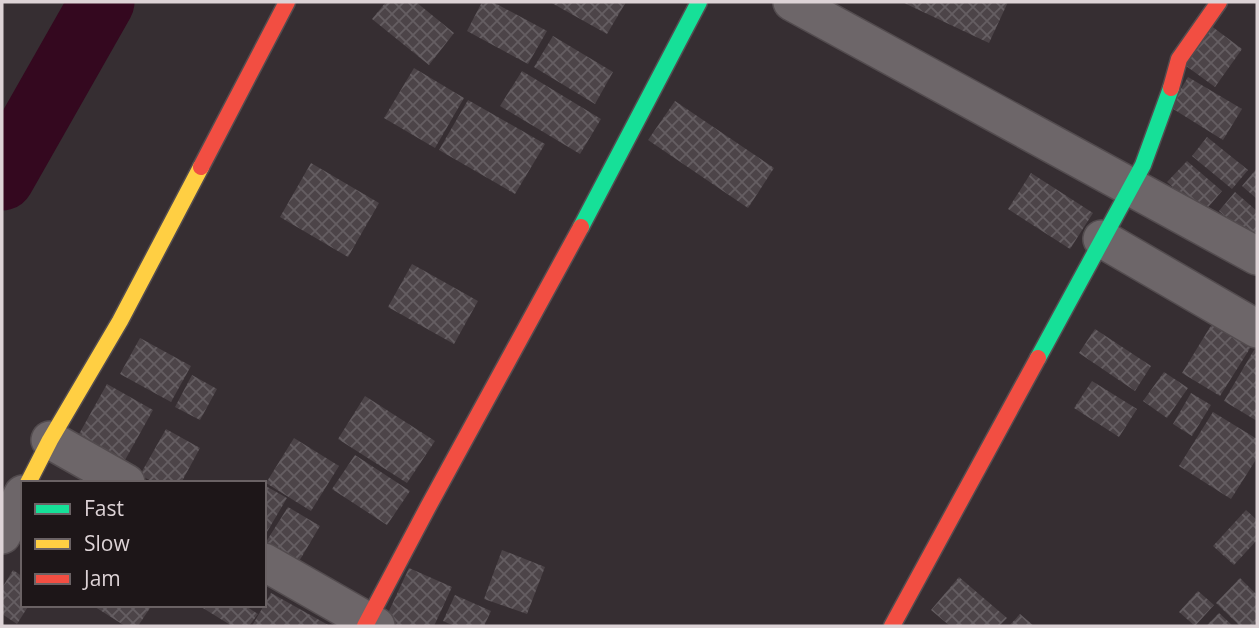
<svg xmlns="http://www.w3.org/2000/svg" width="1259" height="628" font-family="'Open Sans',sans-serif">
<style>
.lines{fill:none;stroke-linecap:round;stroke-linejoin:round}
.river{stroke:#34081f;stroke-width:65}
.building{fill:url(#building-cross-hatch)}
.street-casing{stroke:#534c4f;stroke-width:40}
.fast-casing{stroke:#534c4f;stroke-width:19}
.slow-casing{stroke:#534c4f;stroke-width:19}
.jam-casing{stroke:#534c4f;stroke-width:19}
.street{stroke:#6d6669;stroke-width:37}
.fast{stroke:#16e098;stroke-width:16}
.slow{stroke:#ffcf43;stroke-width:16}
.jam{stroke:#f24e42;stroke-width:16}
</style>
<defs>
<pattern id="building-cross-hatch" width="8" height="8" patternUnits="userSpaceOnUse" patternTransform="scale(1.75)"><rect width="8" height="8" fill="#4c4448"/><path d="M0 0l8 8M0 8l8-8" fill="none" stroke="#655e62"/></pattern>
</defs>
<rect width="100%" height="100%" fill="#362e32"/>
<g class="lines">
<!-- river -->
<path class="river" d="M2,178L102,2"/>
</g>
<!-- building -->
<path class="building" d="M386,2H416L454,33L429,65L372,19Z
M482,2H493L547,31L528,64L467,31Z
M550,2H626L607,34Z
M902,2H1008L989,43Z
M1210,25L1242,49L1215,87L1182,63Z
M553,36L613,72L595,104L534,67Z
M414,68L464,98L435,148L384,118Z
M522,71L601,119L580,154L500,106Z
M1188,77L1242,109L1223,140L1170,107Z
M468,100L545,144L515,194L439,150Z
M675,101L774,168L748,208L648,140Z
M1207,137L1248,170L1232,189L1192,156Z
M1187,161L1222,191L1203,213L1167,182Z
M311,163L379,203L348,257L280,217Z
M1257,168V199L1242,186Z
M1031,173L1093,213L1070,249L1008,209Z
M1235,192L1257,211V244L1219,211Z
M412,264L478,301L454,344L388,307Z
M1215,319L1254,342L1220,396L1182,373Z
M1095,329L1151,366L1135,391L1079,353Z
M140,338L191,366L171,402L120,374Z
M1257,345V421L1224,401Z
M1164,372L1188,388L1167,418L1143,401Z
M192,375L217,389L200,420L175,407Z
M1092,381L1137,409L1119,437L1074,408Z
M107,384L153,410L120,469L74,443Z
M1191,393L1211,405L1192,436L1173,424Z
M365,396L435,441L407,483L338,439Z
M1213,412L1257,439V458L1231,499L1179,466Z
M166,429L200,448L181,483H155L140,475Z
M294,438L339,466L311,511L266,483Z
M355,455L410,491L387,525L332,489Z
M264,485L287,498L264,537Z
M288,507L320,526L295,568L264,545Z
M1246,510L1257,520V540L1234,565L1213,546Z
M502,550L545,567L527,614L484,599Z
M409,568L452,587L434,626H382Z
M13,570L23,577V605H29L17,624L2,614V588Z
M959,577L1007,618L999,626H950L931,610Z
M1240,578L1257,595V622L1253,626H1240L1216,603Z
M1198,591L1214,605L1195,626L1179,612Z
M271,593L330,626H252Z
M455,595L491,611L484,626H454L443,621Z
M92,605H152L138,626H125Z
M198,605H244L258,614L249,626H232Z
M1219,613L1233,626H1206Z
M1020,614L1034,626H1009Z"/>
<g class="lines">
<defs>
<path id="street" d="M792,2L1257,256
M1102,239L1257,329
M50,440L126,483
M2,535L23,494
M264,562L376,626"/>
<path id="fast" d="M581,227L699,2
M1038,358L1143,165L1171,88"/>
<path id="slow" d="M28,483L50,440L120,321L201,167"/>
<path id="jam" d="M1171,88L1179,59L1219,2
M201,167L287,2
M365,626L428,507L581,227
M892,626L1038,358"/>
</defs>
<!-- street casing -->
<use href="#street" class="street-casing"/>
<!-- fast casing -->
<use href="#fast" class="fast-casing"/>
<!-- slow casing -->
<use href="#slow" class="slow-casing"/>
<!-- jam casing -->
<use href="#jam" class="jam-casing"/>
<!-- street -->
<use href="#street" class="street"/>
<!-- fast -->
<use href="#fast" class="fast"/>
<!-- slow -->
<use href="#slow" class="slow"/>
<!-- jam -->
<use href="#jam" class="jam"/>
</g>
<!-- border -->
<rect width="1259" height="628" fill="none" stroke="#ddd3d6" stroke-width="7"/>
<!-- legend -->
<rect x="21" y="481" width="245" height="126" fill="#1d1618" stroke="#6a6264" stroke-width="2"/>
<rect x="35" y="504" width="35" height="10" fill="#16e098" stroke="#6a6264" stroke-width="2"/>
<text x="84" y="516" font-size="21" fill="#ddd3d6">Fast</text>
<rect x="35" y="539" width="35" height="10" fill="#ffcf43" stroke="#6a6264" stroke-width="2"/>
<text x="84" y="551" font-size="21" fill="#ddd3d6">Slow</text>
<rect x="35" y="574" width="35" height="10" fill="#f24e42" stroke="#6a6264" stroke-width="2"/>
<text x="84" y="586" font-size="21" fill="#ddd3d6">Jam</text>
</svg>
